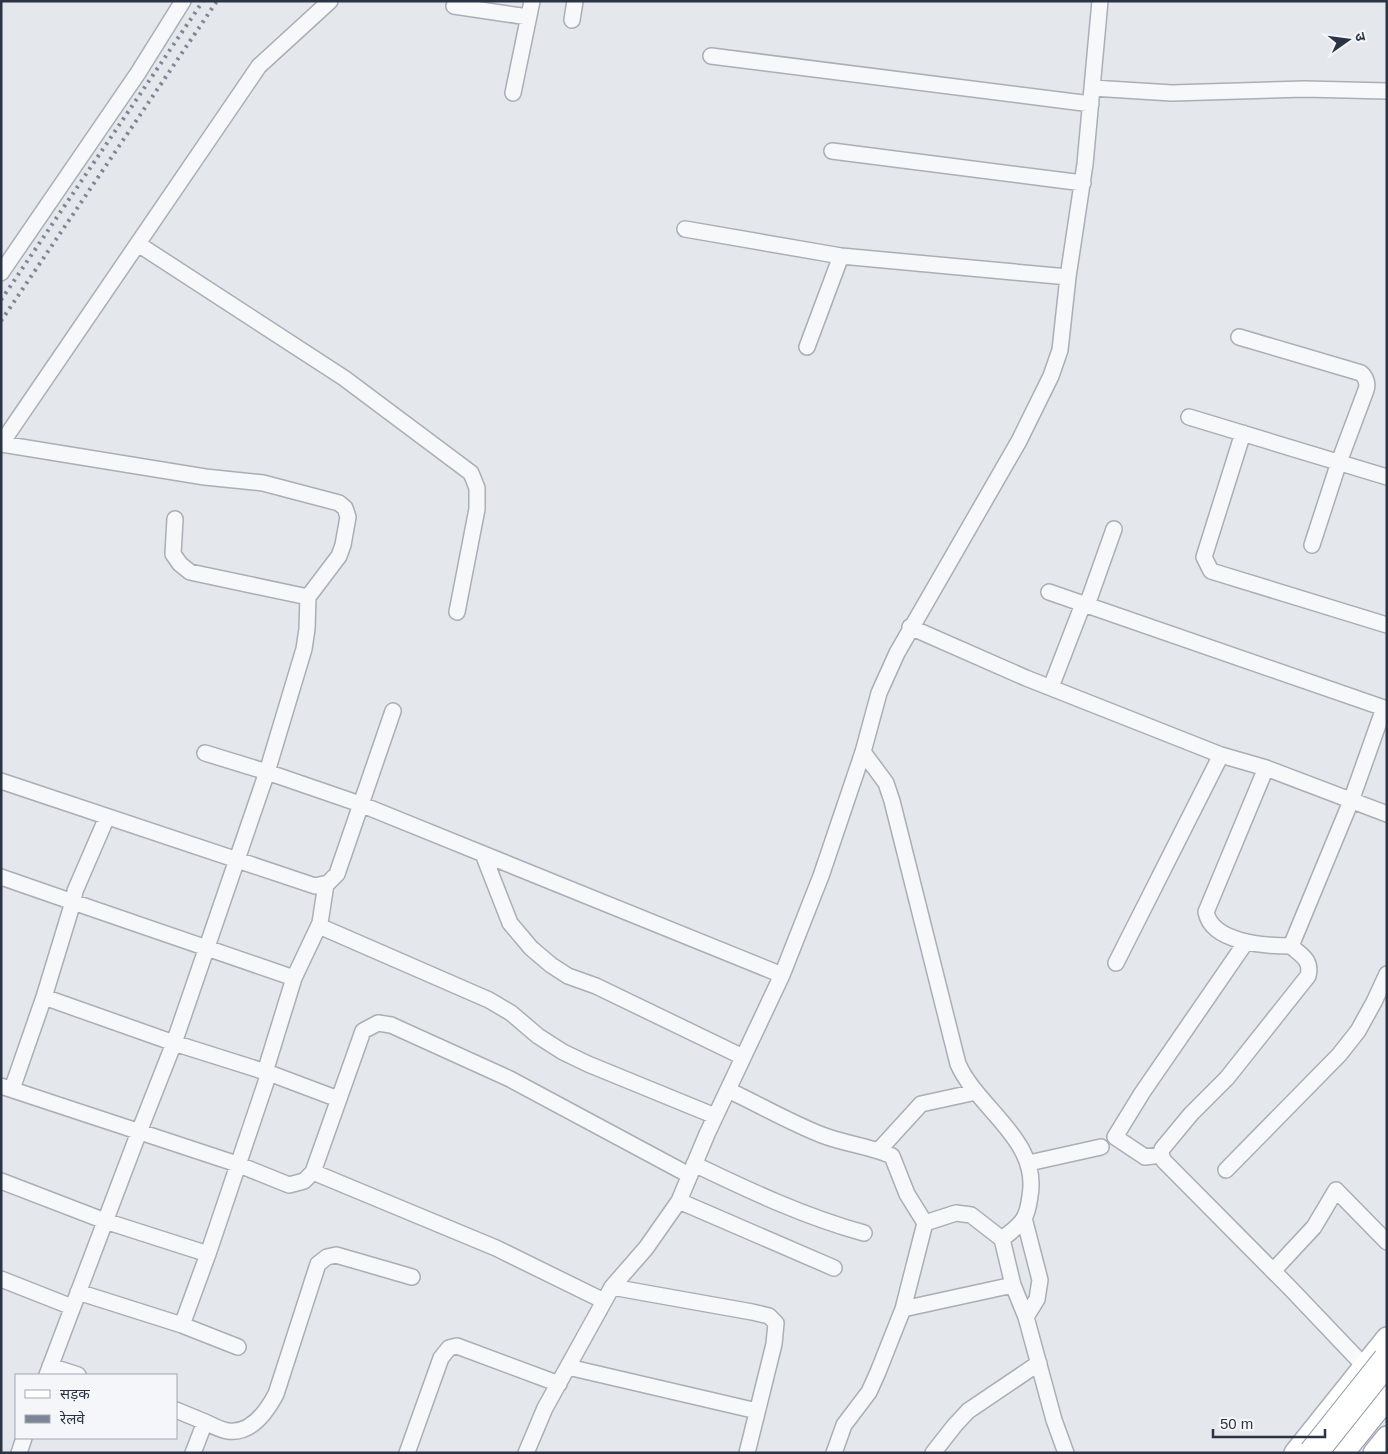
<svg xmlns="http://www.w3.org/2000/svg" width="1388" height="1454" font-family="Helvetica,'Noto Sans Devanagari',sans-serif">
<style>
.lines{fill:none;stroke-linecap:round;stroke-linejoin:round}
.street-casing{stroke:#a9aeb7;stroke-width:18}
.secondary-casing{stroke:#a9aeb7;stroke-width:24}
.highway-casing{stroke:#8b94a3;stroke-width:30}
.street{stroke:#f7f8fa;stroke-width:15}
.secondary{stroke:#fff;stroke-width:21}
.highway{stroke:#fff;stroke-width:28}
.rail{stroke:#7d8696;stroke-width:4;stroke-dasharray:2.5 5;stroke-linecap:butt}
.highway-bridge-casing{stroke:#8b94a3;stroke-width:30;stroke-linecap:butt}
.highway-bridge{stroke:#fff;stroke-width:28}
</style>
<rect width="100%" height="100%" fill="#e4e7ec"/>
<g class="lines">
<defs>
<path id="street" d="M454,6L528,17
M572,20L575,1
M711,56L1091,104
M1092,88L1172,93L1305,89L1387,91
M513,93L532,1
M832,151L1083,183
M685,229L841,256L1068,277
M138,244L344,378L471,473L477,488V509L457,612
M1,273L138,73L183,1
M1239,337L1361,373C1366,377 1368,384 1366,390L1339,462L1312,545
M807,347L841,256
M1189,417L1387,477
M1243,433L1204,557L1211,571L1387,625
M1,444L259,66L330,1
M2,444L205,477L263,483L339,503L345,508L348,517L343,545L339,556L308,597L307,629L304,649L267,772L174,1043L139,1132L47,1375
M175,519L173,554L180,564L190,572L308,597
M1049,592L1384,708L1351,801L1291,946C1302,956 1312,960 1308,976L1227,1078L1191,1114L1162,1149L1161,1155L1164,1161L1291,1289L1370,1372
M1087,605L1114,529
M910,627L1026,678L1221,755L1266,768L1387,814
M1051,687L1083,604
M863,752L886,783L892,801L958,1064C978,1109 1040,1140 1030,1196C1029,1203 1028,1212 1024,1218C1020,1226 1009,1233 1002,1239L1013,1285L1026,1317L1054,1420L1066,1453
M205,753L267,772L360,804L782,975
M1266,768L1206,912C1212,943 1266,946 1291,946
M1,781L315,886L328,883L337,874L393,711
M107,817L75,891L73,902L294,978
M483,854L510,923L531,948L551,965L568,976L596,986L743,1057
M1,877L73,902L44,997L12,1089
M326,929L489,1000L511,1013L538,1036L563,1052L588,1064L715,1116
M1116,963L1221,755
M44,997L174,1043L269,1073L338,1099
M265,1072L294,978L320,923L326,884
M1,1086L237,1164L289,1185L304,1181L313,1172L496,1248L604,1301
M728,1090C758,1104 791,1123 822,1135C845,1144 870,1146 892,1156L907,1194L925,1223
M879,1150L921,1104L976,1092
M1161,1155L1145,1157L1115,1137L1142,1093L1246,942
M1029,1163L1101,1147
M694,1164C748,1190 805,1217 864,1233
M1226,1170L1339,1055L1358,1031L1374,1002L1387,974
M313,1172L363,1031L378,1023L391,1025L510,1079L689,1175
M1,1181L105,1221L208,1254
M679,1201L834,1268
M1024,1218L1040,1280L1037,1299L1026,1317
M1273,1271L1314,1227L1336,1190L1387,1242
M1,1279L72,1307
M612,1287L752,1312L769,1316L776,1323L774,1344L747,1453
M78,1292L182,1325L208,1254L269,1073
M903,1309L925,1223L956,1213L971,1215L1002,1239
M182,1325L238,1347
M50,1366L78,1375
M568,1367L757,1411
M176,1410L205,1422L193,1453
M205,1422C212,1425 220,1430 228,1431C251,1434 266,1413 276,1394L318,1264L327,1257L336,1255L412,1277
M19,1453L24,1438
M407,1453L441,1358L449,1348L457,1346L559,1384
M526,1453L545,1408L612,1287L646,1248L679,1201L707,1134L782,975L821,876L863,752L879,693L897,653L1019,441L1051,376L1060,350L1068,277L1085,164L1100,1
M834,1453L844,1425L869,1392L878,1372L903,1309L1013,1285
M933,1453L955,1425L968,1411L1039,1363"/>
<path id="secondary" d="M1295,1453L1387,1338
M1374,1453L1387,1437"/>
<path id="highway" d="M1339,1453L1387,1393"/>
</defs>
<!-- street casing -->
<use href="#street" class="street-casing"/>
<!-- secondary casing -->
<use href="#secondary" class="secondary-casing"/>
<!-- highway casing -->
<use href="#highway" class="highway-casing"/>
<!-- street -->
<use href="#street" class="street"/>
<!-- secondary -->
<use href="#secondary" class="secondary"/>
<!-- highway -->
<use href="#highway" class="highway"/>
<!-- rail -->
<path class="rail" d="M1,300L203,1
M1,321L217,1"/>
<defs>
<path id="highway-bridge" d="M1313,1453L1387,1360"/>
</defs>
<!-- highway-bridge casing -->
<use href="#highway-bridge" class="highway-bridge-casing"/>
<!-- highway-bridge -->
<use href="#highway-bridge" class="highway-bridge"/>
</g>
<!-- border -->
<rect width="1388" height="1454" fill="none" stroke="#2b3445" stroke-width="5"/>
<!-- legend -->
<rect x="15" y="1374" width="162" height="65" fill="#f4f6f9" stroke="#a4a8b1"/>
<rect x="25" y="1390" width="25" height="8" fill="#ffffff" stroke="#a4a8b1"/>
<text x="60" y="1399" font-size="15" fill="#2b3445">सड़क</text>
<rect x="25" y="1415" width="25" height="8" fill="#7d8696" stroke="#a4a8b1"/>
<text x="60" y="1424" font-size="15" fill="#2b3445">रेलवे</text>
<!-- north arrow -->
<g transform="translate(1348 40) rotate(76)" stroke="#f4f6f9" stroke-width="4" paint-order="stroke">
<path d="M0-4L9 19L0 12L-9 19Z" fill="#2b3445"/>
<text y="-8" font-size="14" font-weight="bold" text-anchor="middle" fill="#2b3445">उ</text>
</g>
<!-- scale -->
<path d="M1213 1429v8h112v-8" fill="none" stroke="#2b3445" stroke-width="2.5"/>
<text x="1220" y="1429" font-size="15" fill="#2b3445" stroke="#f4f6f9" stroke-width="4" paint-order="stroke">50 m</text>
</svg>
